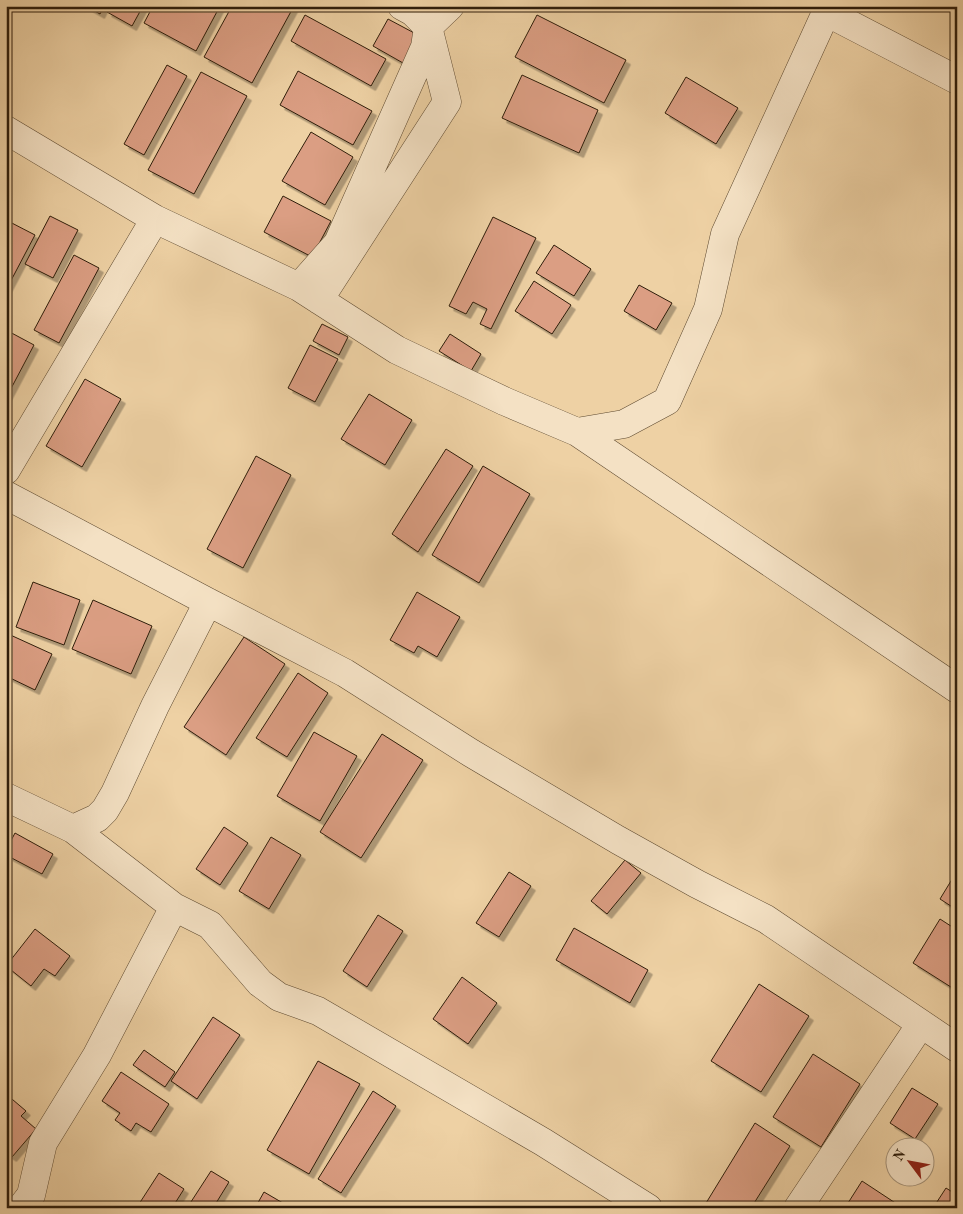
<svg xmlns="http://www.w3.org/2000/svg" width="963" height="1214" font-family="'Old Standard TT',serif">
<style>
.building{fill:#db9e83;stroke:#2e1d0b;filter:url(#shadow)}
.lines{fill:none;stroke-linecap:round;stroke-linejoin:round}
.minor-casing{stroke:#5e4a31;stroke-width:29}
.minor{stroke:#f4e1c4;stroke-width:28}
</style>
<defs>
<filter id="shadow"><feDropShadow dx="4.5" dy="4.5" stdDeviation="0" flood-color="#0004"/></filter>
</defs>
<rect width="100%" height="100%" fill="#eed1a4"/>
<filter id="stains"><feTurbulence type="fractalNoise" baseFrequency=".004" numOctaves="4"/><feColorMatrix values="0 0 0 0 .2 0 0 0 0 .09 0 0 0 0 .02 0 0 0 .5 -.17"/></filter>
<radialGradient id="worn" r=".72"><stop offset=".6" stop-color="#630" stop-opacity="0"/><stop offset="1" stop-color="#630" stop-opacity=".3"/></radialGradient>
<!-- building -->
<path class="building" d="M86,6H104L100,14Z
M110,6H143L132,26L107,12Z
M153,6H220L196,51L144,23Z
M232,6H294L252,83L204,57Z
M305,15L386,59L371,86L291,41Z
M537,15L626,60L604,103L515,57Z
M388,19L418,35L403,63L373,46Z
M167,65L187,76L144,155L124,144Z
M298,71L372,111L353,145L280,105Z
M201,72L247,96L194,194L148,170Z
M522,75L598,110L579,153L502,118Z
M686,77L738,108L716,144L665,113Z
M311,132L353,157L325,205L282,181Z
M283,196L331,221L312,257L264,232Z
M50,216L78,230L53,278L25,264Z
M493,217L536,238L491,329L480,324L487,309L473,302L466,314L449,306Z
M6,220L35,235L6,290Z
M554,245L591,269L574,296L536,273Z
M74,255L99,268L59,343L34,330Z
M534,281L571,305L552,334L515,311Z
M639,285L672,303L656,330L624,311Z
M322,324L348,337L339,355L313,341Z
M6,330L34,345L6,398Z
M450,334L481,354L471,371L439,351Z
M310,345L338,359L315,402L288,388Z
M85,379L121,399L82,467L46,446Z
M369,394L412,420L385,465L341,439Z
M446,449L473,466L418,552L392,534Z
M256,456L291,475L243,568L207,549Z
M483,466L530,494L479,583L432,555Z
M33,582L80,600L64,645L16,627Z
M417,592L460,617L437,657L418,646L414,653L390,640Z
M93,600L152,626L131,674L72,649Z
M6,633L52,654L35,690L6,676Z
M244,637L285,664L226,755L184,727Z
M298,673L328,693L287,757L256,738Z
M314,732L357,756L320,821L277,796Z
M382,734L423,760L361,858L320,832Z
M224,827L248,843L220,885L196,869Z
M15,833L53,854L42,874L6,855V850Z
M271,837L301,855L269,909L239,891Z
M625,860L641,873L607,914L591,901Z
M509,872L531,886L499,937L476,923Z
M954,876L957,878V910L940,899Z
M378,915L403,931L367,987L343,971Z
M940,919L957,930V985L954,989L913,963Z
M574,928L648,970L630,1003L556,960Z
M35,929L70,956L55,976L44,969L31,986L6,966Z
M462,977L497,1003L468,1044L433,1019Z
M759,984L809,1016L761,1092L711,1061Z
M213,1017L240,1035L197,1099L171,1081Z
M144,1050L175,1072L165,1087L133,1065Z
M813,1054L860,1084L821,1147L773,1117Z
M318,1061L360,1084L309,1174L267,1150Z
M121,1072L169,1104L151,1132L136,1123L131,1131L115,1120L120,1113L102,1101Z
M912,1088L938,1104L915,1139L890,1123Z
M373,1091L396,1106L341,1193L318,1179Z
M6,1094L26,1111L21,1116L36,1129L12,1157L6,1153Z
M755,1123L790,1146L751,1208H703Z
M211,1171L229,1182L213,1208H187Z
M159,1173L184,1189L172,1208H145L139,1204Z
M862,1181L903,1208H855L848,1203Z
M946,1188L957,1195V1208H933Z
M264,1192L288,1206V1208H255Z"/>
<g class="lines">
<defs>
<path id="minor" d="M826,12L957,80
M6,130L155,219L299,287L397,350L504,401L577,432L624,424L667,401L708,309L725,234L829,6
M299,287L338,243L425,47L428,27L413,12L402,6
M319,300L447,102L428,27L450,6
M577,432L957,689
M6,470L155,219
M6,495L208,602L345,673L471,753L618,840L697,884L766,919L957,1048
M6,797L73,829L174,907L210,925L260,983L279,997L318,1011L543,1142L648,1208
M73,829L97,818L105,810L115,793L155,706L208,602
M21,1208L31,1195L43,1143L97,1055L174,907
M798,1208L921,1024"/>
</defs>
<!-- minor casing -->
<use href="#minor" class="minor-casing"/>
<!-- minor -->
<use href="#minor" class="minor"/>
</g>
<!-- margin -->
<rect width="963" height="1214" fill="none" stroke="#eed1a4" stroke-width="25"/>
<rect x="8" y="8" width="948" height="1199" fill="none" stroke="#2e1d0b" stroke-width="2.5"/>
<rect x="12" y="12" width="938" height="1189" fill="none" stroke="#2e1d0b"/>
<!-- north arrow -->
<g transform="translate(910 1162) rotate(302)"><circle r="24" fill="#f4e1c4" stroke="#a5937a"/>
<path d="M0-4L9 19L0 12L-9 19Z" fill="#8f2418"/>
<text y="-8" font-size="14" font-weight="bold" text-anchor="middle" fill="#2e1d0b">N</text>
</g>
<rect width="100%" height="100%" filter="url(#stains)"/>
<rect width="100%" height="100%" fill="url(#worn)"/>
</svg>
